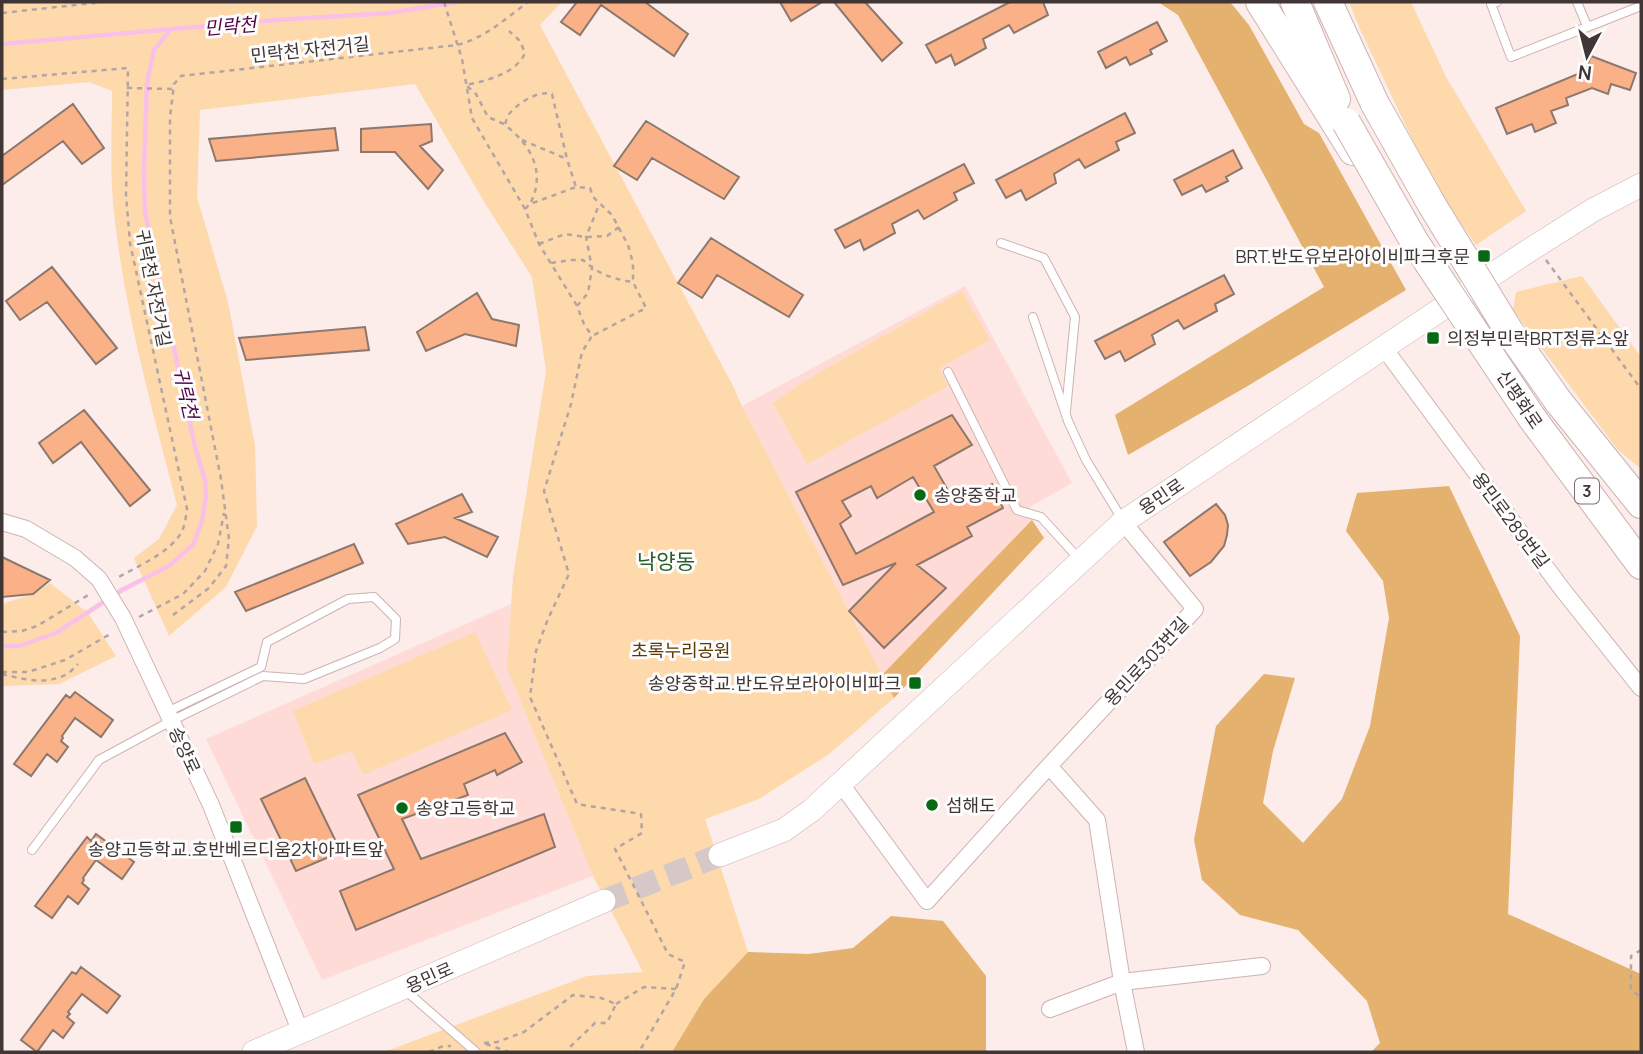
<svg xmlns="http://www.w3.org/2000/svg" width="1643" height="1054" font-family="Manrope,'Noto Sans KR',sans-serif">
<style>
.built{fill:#ffdbd7}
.green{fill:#fdd9ac}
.forest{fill:#e4b16f}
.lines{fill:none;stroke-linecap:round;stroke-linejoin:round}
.stream{stroke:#fac0e7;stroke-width:4.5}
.building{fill:#fbb188;stroke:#8c786d;stroke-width:2;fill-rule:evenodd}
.secondary-tunnel{stroke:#d6c8c6;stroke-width:23;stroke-dasharray:23 11;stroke-linecap:butt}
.lane-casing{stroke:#cdb3b0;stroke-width:10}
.street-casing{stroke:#cdb3b0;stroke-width:18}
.secondary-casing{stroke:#cdb3b0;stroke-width:24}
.highway-casing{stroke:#cdb3b0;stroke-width:30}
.path{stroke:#b3a5a4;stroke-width:2.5;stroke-dasharray:5 5;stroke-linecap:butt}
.lane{stroke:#fff;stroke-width:8}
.street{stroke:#fff;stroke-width:16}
.secondary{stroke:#fff;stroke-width:23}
.highway{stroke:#fff;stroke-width:28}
.highway-bridge-casing{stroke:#cdb3b0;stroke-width:30;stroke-linecap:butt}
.highway-bridge{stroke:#fff;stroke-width:28}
.poi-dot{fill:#076914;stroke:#fdfdfd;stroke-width:2.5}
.labels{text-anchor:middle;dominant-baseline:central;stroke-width:6;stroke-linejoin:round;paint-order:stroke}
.shield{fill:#fdfdfd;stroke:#797271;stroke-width:2}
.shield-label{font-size:16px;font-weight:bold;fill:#403635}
.street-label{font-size:18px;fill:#403635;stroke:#fdfdfd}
.poi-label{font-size:18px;fill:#403635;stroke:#fdfdfd;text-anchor:start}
.park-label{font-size:18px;fill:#5b3901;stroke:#fdfdfd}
.water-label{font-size:19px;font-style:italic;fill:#560246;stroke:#fdfdfd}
.quarter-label{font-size:21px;fill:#285d29;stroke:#fdfdfd}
</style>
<rect width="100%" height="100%" fill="#fcecea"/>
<!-- built -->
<path class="built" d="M965,286L1072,483L1030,507L1032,520L1044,538L894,698L742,406Z
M511,604L508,668L593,876L322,980L206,739Z"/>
<!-- green -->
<path class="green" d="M2,2H562L540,25L734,388L742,406L894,698L829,754L759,799L705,819L748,952L704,999L672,1052H384L587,976L643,972L593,876L507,668L513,577L546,371L532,277L486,205L415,84L200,110L197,197L228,302L255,446L257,526L226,587L169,636L134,558L159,539L177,505C151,405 123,306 113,203C110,166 112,128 112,91L89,82L2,90Z
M1349,2H1411L1446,77L1526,211L1476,245L1434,185L1360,29Z
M1582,276L1641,357V469L1618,450L1513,310L1516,292Z
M962,291L990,340L939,368L948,386L807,464L773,403L803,382Z
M50,583L88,613L116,656L59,684L2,686V604L33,594Z
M475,632L512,710L363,775L352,751L314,764L293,711Z"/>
<!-- forest -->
<path class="forest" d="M1158,2H1230L1249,25L1304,124L1319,133L1406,290L1246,387L1128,455L1115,415L1324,287L1178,15Z
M1449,486L1520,636L1508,914L1641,974V1052H1371L1380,1043L1367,1001L1298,930L1240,915L1202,880L1194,840L1216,726L1264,674L1295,678L1273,751L1263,803L1303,843L1342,799L1370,726L1389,618L1383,581L1346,531L1357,493Z
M1032,520L1044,538L894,698L882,675Z
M891,916L943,921L986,976V1052H672L704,999L748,952L809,954L853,948Z"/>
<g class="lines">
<!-- stream -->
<path class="stream" d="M2,44L276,20L389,13L457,2
M2,646H19L56,633L122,590L169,566L193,545L202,521L206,497L205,480L195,447L145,212L144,170L147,83L154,50L171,29"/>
</g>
<!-- building -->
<path class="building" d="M577,2H645L688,34L674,56L601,5L580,35L561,22Z
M780,2H822L791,21Z
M834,2H865L902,43L882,61Z
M1010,2H1043L1048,15L1014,33L1009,25L983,39L986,48L955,65L951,55L936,63L926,45Z
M1157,22L1167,41L1150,50L1152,54L1130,65L1126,57L1106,68L1098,52Z
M1591,56L1636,73L1630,90L1611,84L1608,94L1592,88L1566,98L1568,105L1551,111L1556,123L1535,132L1532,124L1507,134L1496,108L1585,71Z
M73,104L104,148L82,164L63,141L2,185V156Z
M1125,113L1135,133L1116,142L1119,150L1085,168L1079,159L1054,174L1056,183L1026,200L1021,190L1006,198L996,180Z
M646,121L739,177L724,199L652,158L637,180L614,166Z
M431,124L432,141L420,146L443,170L428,189L395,152H361V129Z
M335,128L338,150L216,161L209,139Z
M1233,150L1242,168L1226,177L1228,181L1206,192L1202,185L1182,195L1174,180Z
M964,164L974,183L954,193L957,200L924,219L918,210L892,224L895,233L864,250L860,240L845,248L835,230Z
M711,238L803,295L789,317L717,275L702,298L678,283Z
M52,267L117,348L96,364L47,302L20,320L6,301Z
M1224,275L1234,294L1215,304L1217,311L1184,329L1178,320L1152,335L1155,344L1125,361L1120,351L1105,359L1095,341Z
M477,293L492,319L519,325L516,346L465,334L426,351L417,332Z
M365,327L369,350L246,360L239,338Z
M84,410L150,490L130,506L81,442L53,463L39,443Z
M952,415L972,445L934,466L954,501L992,484L1003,508L967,527L972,536L917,565L946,588L884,648L849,611L896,563L843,585L796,492ZM913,477L934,512L856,554L840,524L851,516L842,501L871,486L877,498Z
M462,494L472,512L455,518L498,537L487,557L445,537L408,544L396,524Z
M1216,504L1225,515L1228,525L1227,535L1224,546L1211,562L1190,576L1164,542Z
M354,544L363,563L246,611L235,592Z
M2,557L50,580L33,594L2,597Z
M75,692L113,720L101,737L75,718L62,736L63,738L61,741L68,747L57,762L47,754L31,776L14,764L66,695L70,698Z
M505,733L522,762L497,775L495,770L464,784L468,795L402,819L421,859L544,814L555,847L356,930L340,891L394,869L358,795Z
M305,778L341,852L296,871L261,799Z
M96,834L134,862L122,879L96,860L83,878L84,880L82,883L89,889L78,904L68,896L52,918L35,906L87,837L91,841Z
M81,967L120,996L107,1013L82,994L68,1012L70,1014L67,1017L74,1023L63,1038L53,1030L37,1052L21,1040L72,972L76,974Z"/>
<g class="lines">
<!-- secondary-tunnel -->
<path class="secondary-tunnel" d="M604,901L720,855"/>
<defs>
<path id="lane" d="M1497,2L1491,4L1511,57L1641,6
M1577,2L1587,26
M1001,243L1044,258L1075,317L1066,411
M1033,317L1068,421L1086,460L1122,519
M948,372L1017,510L1041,517L1079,559
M32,850L99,760L171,721L263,676L304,679L380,648L395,639L396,619L374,597L348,599L267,642L261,667L167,712
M406,991L476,1052"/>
<path id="street" d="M1384,348L1562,589L1641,688
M2,522L26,529L75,558L99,579L123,618L211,805L301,1033
M1123,522L1195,609L1049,766L1097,820L1122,982L1136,1052
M841,784L927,901L1049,766
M1050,1009L1122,982L1262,966"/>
<path id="secondary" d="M720,855L784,830L812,810L1123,522L1522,255L1593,210L1641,185
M254,1052L604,901"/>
<path id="highway" d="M1260,2L1353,151
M1295,2L1336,99
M1328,2L1375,104
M1558,401L1641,504
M1532,418L1641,565"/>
</defs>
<!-- lane casing -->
<use href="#lane" class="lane-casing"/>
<!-- street casing -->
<use href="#street" class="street-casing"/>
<!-- secondary casing -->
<use href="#secondary" class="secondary-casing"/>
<!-- highway casing -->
<use href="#highway" class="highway-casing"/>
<!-- path -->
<path class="path" d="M444,2L462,59L472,118L525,209L539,244L577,306L584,324L592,336L582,352L571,404L544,491L569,574L548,619L536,651L530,697L577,804L641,814L642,833L615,849L668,954L685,962L676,989L642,1047L635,1052
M2,13L103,2
M2,79L128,68L126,195L130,243L187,509C186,516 185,525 182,531C172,552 136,567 117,578
M127,88L173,89
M504,124L488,117L476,94L466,85C486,81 517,73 525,53L520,41L509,31
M522,140L567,159
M531,202C546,171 530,144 505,125C506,121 507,117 509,114C518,103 538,90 552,94L567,159L576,187
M525,209L530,204L576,187L590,188L593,197L612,215L628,245L633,263V282L646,308L592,336
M539,244L565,234L586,237L607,236L619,227
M1546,260L1641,389
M551,263L571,260H583C598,274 613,279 633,282
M577,306L588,293L592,268L586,237L599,205
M173,615L209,588L226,566L229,539L221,479L170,217V117L174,84L181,76L457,45C483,39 507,18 528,2
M139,617L183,594L205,571L218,544L224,513
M2,632L22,631L37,626L90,594
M2,672H28L65,660L112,633
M2,674C22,679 45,685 65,675C70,673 74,668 78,664
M1641,950L1631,956V990L1641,997
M616,1004L644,987L676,989
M484,1043L497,1042L524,1032L573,995L601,998L616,1004L607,1023H595L569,1048V1052
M486,1044L509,1052
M429,1052L443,1046H451"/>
<!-- lane -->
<use href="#lane" class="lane"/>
<!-- street -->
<use href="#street" class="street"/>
<!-- secondary -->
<use href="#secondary" class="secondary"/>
<!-- highway -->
<use href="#highway" class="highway"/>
<defs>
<path id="highway-bridge" d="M1375,104L1432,205L1509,331L1558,401
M1346,122L1414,241L1532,418"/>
</defs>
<!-- highway-bridge casing -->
<use href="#highway-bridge" class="highway-bridge-casing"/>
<!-- highway-bridge -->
<use href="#highway-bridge" class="highway-bridge"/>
</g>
<!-- markers -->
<g class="poi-dot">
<rect x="1477" y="249" width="14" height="14" rx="3.5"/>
<rect x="1426" y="331" width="14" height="14" rx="3.5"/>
<circle cx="920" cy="495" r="7"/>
<rect x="908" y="676" width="14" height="14" rx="3.5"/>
<circle cx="932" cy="805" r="7"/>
<circle cx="402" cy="808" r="7"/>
<rect x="229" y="820" width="14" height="14" rx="3.5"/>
</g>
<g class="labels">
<!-- shield labels -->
<rect class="shield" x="1575" y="478.5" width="24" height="25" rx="5"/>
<g class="shield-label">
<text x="1587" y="491">3</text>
</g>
<!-- street labels -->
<g class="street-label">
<text transform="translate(310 49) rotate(-6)">민락천 자전거길</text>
<text transform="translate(154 288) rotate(79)">귀락천 자전거길</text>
<text transform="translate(1520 399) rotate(56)">신평화로</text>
<text transform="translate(1161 496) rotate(-34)">용민로</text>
<text transform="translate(1511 520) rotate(53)">용민로289번길</text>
<text transform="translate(1146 661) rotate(-47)">용민로303번길</text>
<text transform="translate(185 750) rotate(65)">송양로</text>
<text transform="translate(429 977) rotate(-24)">용민로</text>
</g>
<!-- poi labels -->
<g class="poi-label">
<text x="1470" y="256" text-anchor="end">BRT.반도유보라아이비파크후문</text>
<text x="1447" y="338">의정부민락BRT정류소앞</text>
<text x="934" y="495">송양중학교</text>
<text x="901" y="683" text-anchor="end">송양중학교.반도유보라아이비파크</text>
<text x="946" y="805">섬해도</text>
<text x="416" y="808">송양고등학교</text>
<text x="236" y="849" text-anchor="middle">송양고등학교.호반베르디움2차아파트앞</text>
</g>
<!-- park labels -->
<g class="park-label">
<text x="681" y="650">초록누리공원</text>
</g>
<!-- water labels -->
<g class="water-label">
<text transform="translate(230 26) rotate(-5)">민락천</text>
<text transform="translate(186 393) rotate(77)">귀락천</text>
</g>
<!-- quarter labels -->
<g class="quarter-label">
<text x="666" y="561">낙양동</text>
</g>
</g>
<!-- border -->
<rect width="1643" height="1054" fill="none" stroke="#403635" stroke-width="7"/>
<!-- north arrow -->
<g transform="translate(1587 56) rotate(187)" stroke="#fdfdfd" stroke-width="5" paint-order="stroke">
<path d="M0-5L12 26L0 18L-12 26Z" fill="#403635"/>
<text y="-10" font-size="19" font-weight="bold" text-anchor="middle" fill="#403635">N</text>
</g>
</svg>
